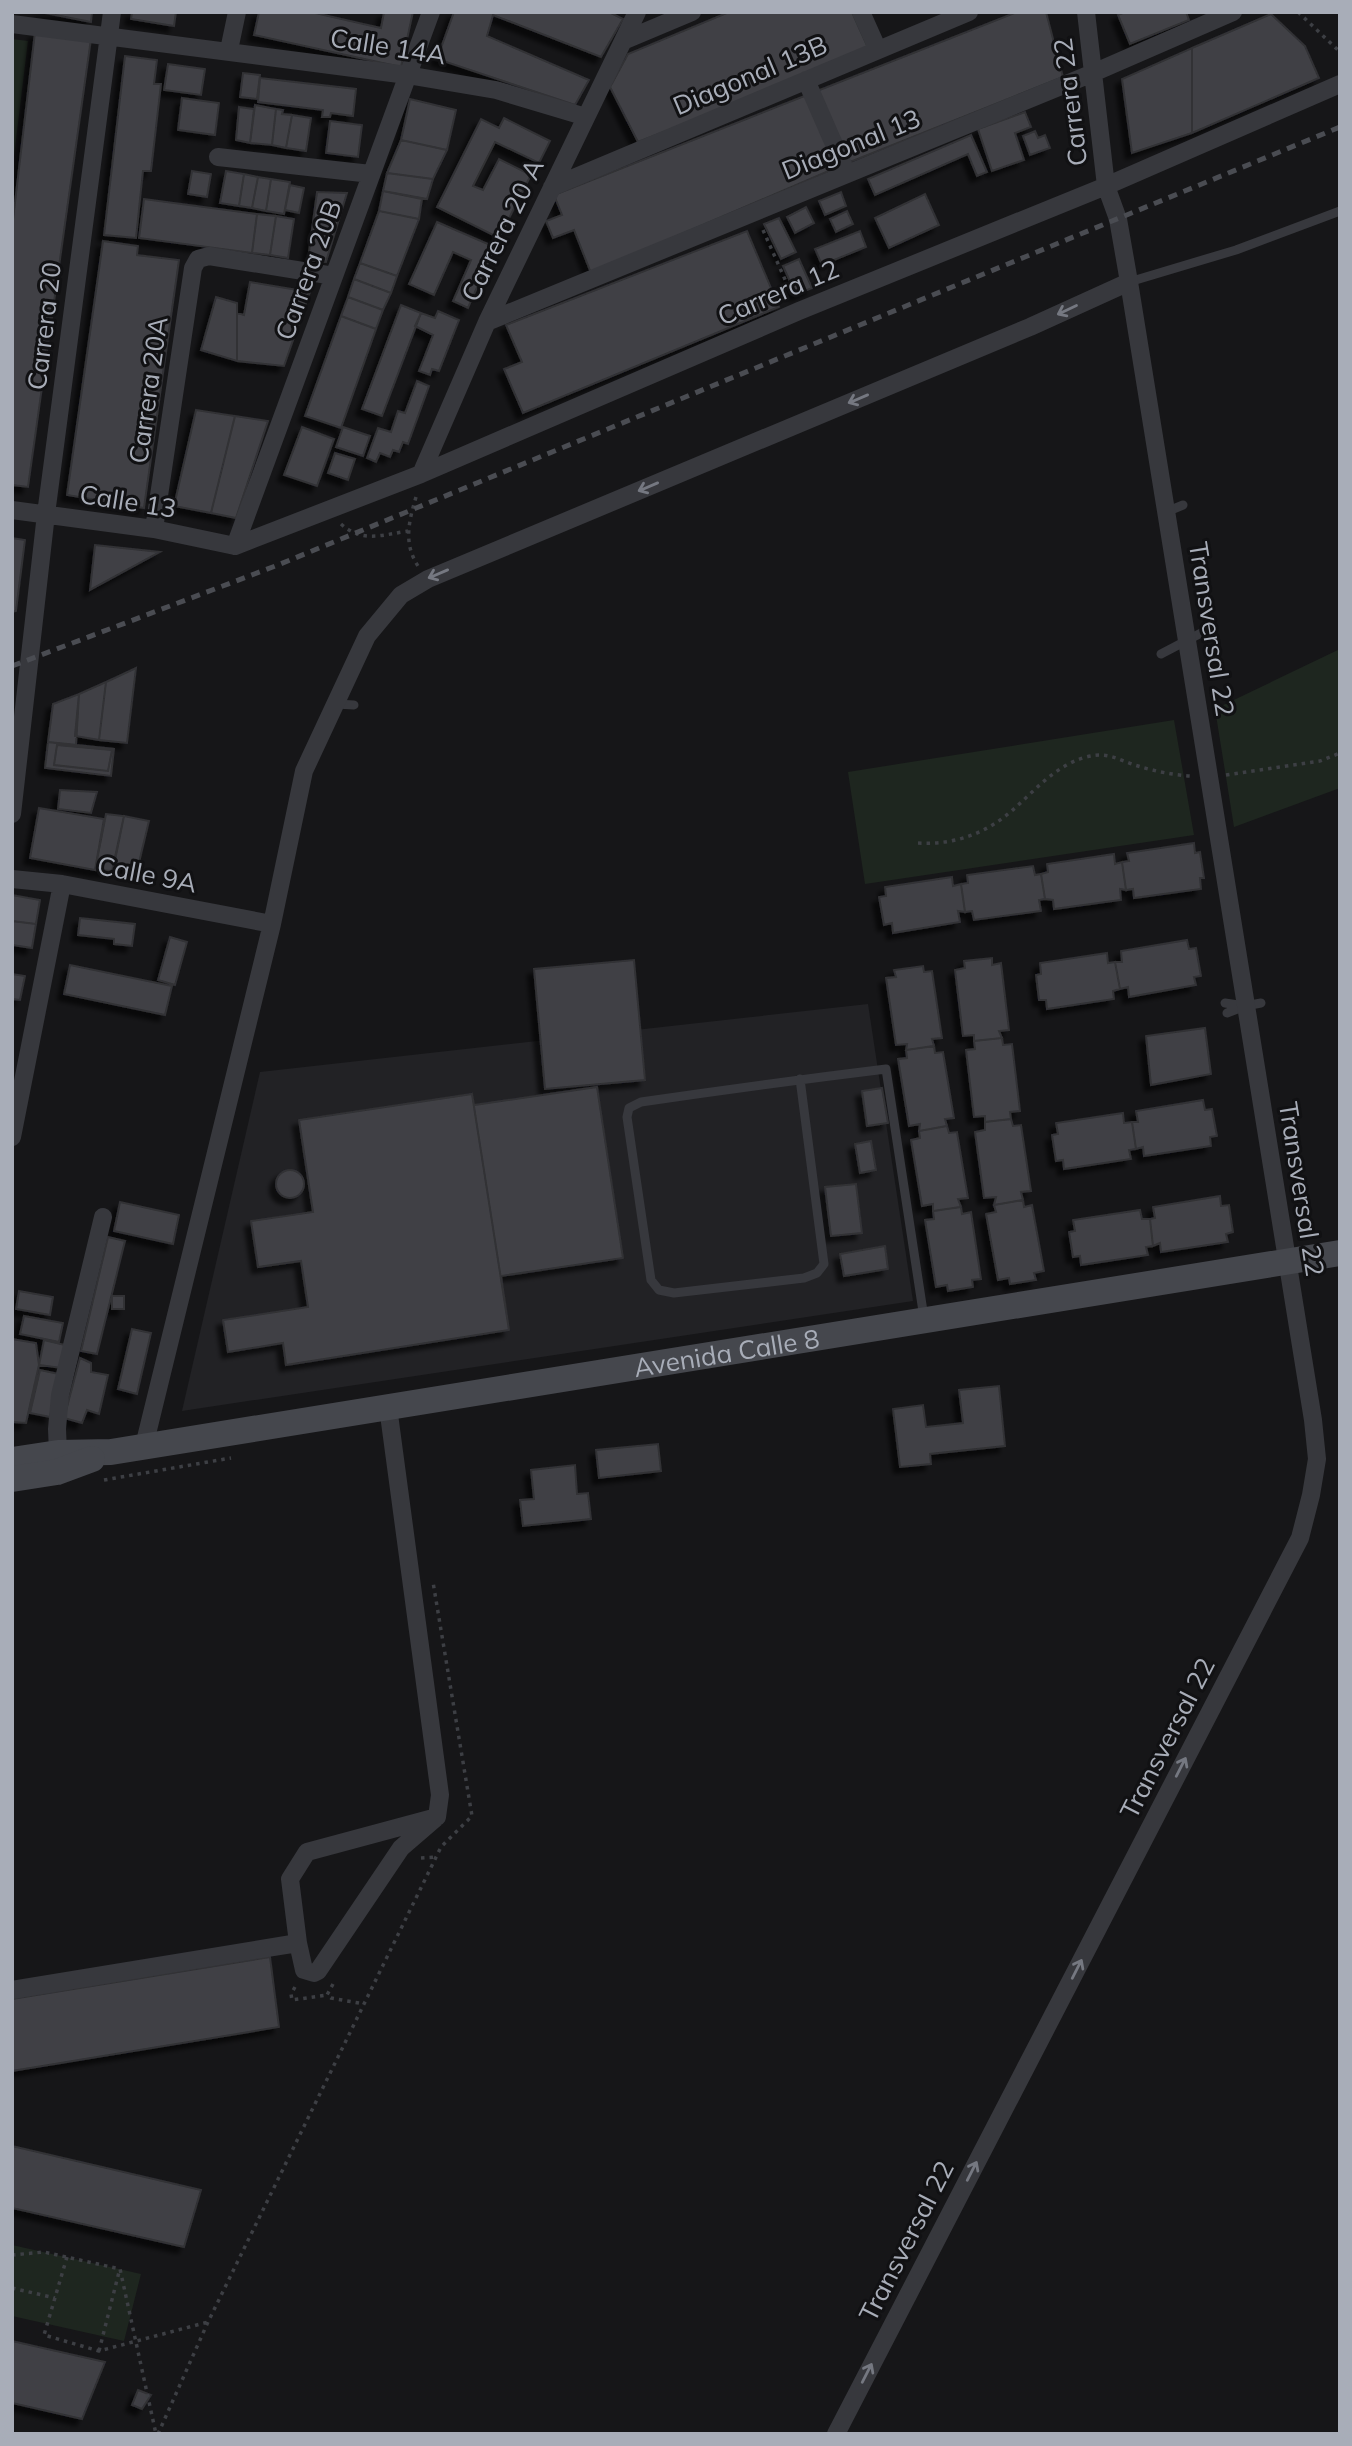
<svg xmlns="http://www.w3.org/2000/svg" width="1352" height="2446" font-family="Mulish,sans-serif">
<style>
.built{fill:#222225}
.green{fill:#1e261f}
.building{fill:#404145;stroke:#303034;stroke-width:2;filter:url(#shadow)}
.lines{fill:none;stroke-linecap:round;stroke-linejoin:round}
.path{stroke:#3d3f44;stroke-width:3.5;stroke-dasharray:3.5 5;stroke-linecap:butt}
.lane{stroke:#37383d;stroke-width:9}
.street{stroke:#37383d;stroke-width:18}
.secondary{stroke:#45474d;stroke-width:26}
.rail{stroke:#4a4c52;stroke-width:5;stroke-dasharray:9 7;stroke-linecap:butt}
.oneway{stroke:#757881}
.labels{text-anchor:middle;dominant-baseline:central;stroke-width:6;stroke-linejoin:round;paint-order:stroke}
.street-label{font-size:26px;fill:#a8adb8;stroke:#111113}
</style>
<defs>
<filter id="shadow"><feDropShadow dx="-6" dy="6" stdDeviation="2" flood-color="#0009"/></filter>
</defs>
<rect width="100%" height="100%" fill="#161618"/>
<!-- built -->
<path class="built" d="M868,1004L913,1301L182,1411L260,1072Z"/>
<!-- green -->
<path class="green" d="M12,39L28,41L12,173Z
M1340,649V788L1234,827L1215,709Z
M1174,720L1194,835L865,884L848,772Z
M12,2245L141,2274L124,2341L12,2316Z"/>
<!-- building -->
<path class="building" d="M40,12H92L91,22Z
M132,12H176L174,26L131,19Z
M259,12H311L381,28L384,12H413L401,67L254,35Z
M454,12H609L623,19L601,57L493,15L487,36L589,80L575,105L437,59Z
M729,12H852L870,52L638,142L610,87L628,54Z
M1017,12H1046L1063,77L845,164L591,273L574,230L553,238L546,221L562,215L554,195Z
M1125,12H1186L1189,20L1130,44L1118,15Z
M1271,14L1305,46L1319,78L1192,133V48Z
M35,32L91,39L28,487L12,485V228Z
M1192,48V133L1132,153L1122,79Z
M125,56L157,60L154,84H161L151,171H143L136,238L104,235Z
M168,64L205,69L201,95L164,90Z
M243,73L260,75L257,99L240,97Z
M260,78L356,89L353,116L331,113L330,117H322L323,110L258,102Z
M182,98L219,103L215,135L178,130Z
M410,99L456,110L447,150L401,140Z
M255,105L276,109L272,145L250,143Z
M239,107L254,109L250,143L236,140Z
M276,109L283,110L282,114L292,115L286,148L272,145Z
M1025,112L1031,127L1015,133L1024,160L992,171L978,129Z
M292,115L311,118L306,151L286,148Z
M504,118L550,141L539,163L495,142L473,186L483,190L499,159L531,175L499,238L437,207L481,119L499,128Z
M330,121L362,125L358,157L326,153Z
M1035,131L1038,138L1045,135L1050,148L1030,155L1023,136Z
M971,135L987,172L977,176L968,154L875,195L868,179Z
M401,140L447,150L433,179L387,173Z
M192,171L211,174L207,197L188,194Z
M226,171L244,174L239,206L220,203Z
M387,173L433,179L427,199L383,191Z
M244,174L258,177L252,208L239,206Z
M258,177L271,179L266,211L252,208Z
M271,179L290,182L284,214L266,211Z
M290,185L304,188L299,213L285,210Z
M383,191L422,199L419,219L379,211Z
M317,192L347,193L326,262L308,260Z
M841,192L846,206L825,215L819,201Z
M925,194L939,225L889,248L875,218Z
M144,199L257,214L252,253L139,238Z
M806,207L814,223L795,233L787,217Z
M379,211L419,219L397,276L360,263Z
M847,211L853,224L836,232L830,219Z
M257,214L276,216L270,255L252,253Z
M276,216L294,219L288,258L270,255Z
M779,218L796,252L781,259L764,224Z
M437,222L495,247L468,308L453,301L471,260L453,252L434,295L409,284Z
M747,231L779,307L523,413L504,369L522,362L506,325Z
M860,231L866,247L822,265L815,249Z
M103,241L138,246L137,255L179,260L144,508L67,495Z
M799,259L812,288L796,295L783,266Z
M360,263L397,276L391,293L354,279Z
M354,279L391,293L383,310L348,297Z
M250,282L310,292L284,366L237,361V313L244,315Z
M216,297L237,303V361L201,350Z
M348,297L383,310L376,329L341,316Z
M401,305L421,313L382,416L362,409Z
M438,311L459,320L439,371L432,369L430,375L419,371L433,335L415,326L421,313L435,318Z
M341,316L376,329L341,428L305,416Z
M417,381L429,386L408,444L403,442L399,452L393,450L390,457L380,453L376,462L367,458L378,428L391,432L398,411L405,413Z
M196,410L235,416L211,513L174,506Z
M235,416L268,421L236,518L211,513Z
M302,427L334,439L317,486L284,475Z
M343,427L370,436L363,456L336,447Z
M335,453L355,459L348,480L328,473Z
M12,538L25,540L16,611L12,612Z
M95,545L160,552L90,590Z
M136,668L127,743L99,740L106,682Z
M106,682L99,740L75,736L79,694Z
M79,694L76,745L48,742L53,704Z
M48,742L114,749L111,776L45,768Z
M57,745L112,750L108,771L54,765Z
M60,790L97,792L91,813L58,809Z
M39,808L104,819L95,870L30,858Z
M106,814L124,816L112,871L95,870Z
M124,816L149,821L137,871L114,865Z
M1194,843L1195,853L1200,852L1204,878H1200L1201,889L1134,898L1133,889L1126,890L1122,862L1129,861L1127,853Z
M1114,854L1115,864L1122,862L1126,890L1120,889L1121,900L1054,909L1053,900L1045,899L1041,874L1048,872L1047,864Z
M1033,866L1035,875L1041,874L1045,899L1039,900L1041,911L974,920L972,911L965,912L961,884L968,883L967,875Z
M952,877L953,886L961,884L965,912L958,911L960,922L893,933L892,923L884,925L879,897L886,896L885,887Z
M12,895L40,900L36,924L12,921Z
M80,918L135,924L132,946L114,944V939L78,935Z
M12,921L36,924L32,948L12,945Z
M170,937L187,942L175,985L158,980Z
M1187,940L1189,949L1196,948L1201,976L1194,977L1196,985L1129,997L1128,987L1120,989L1115,962H1122L1121,951Z
M1107,953L1108,963L1115,962L1120,989L1113,991L1114,999L1047,1009L1046,1000H1039L1036,975L1041,974L1040,963Z
M992,958V965L1001,963L1009,1030L999,1031L1002,1038L974,1041V1035L963,1036L955,970L965,968L964,961Z
M634,960L645,1080L545,1089L534,969Z
M70,965L172,986L165,1015L64,994Z
M923,966L924,972L932,971L942,1038L932,1039L934,1046L906,1050L907,1044L896,1045L886,978L896,977L894,970Z
M12,974L25,976L20,1000L12,999Z
M1205,1028L1211,1074L1151,1085L1146,1036Z
M1002,1038L1003,1045L1012,1044L1020,1111L1010,1112L1011,1119L985,1122V1116L974,1117L966,1050L975,1049L974,1041Z
M934,1046L935,1053L943,1052L954,1118L945,1119L947,1126L919,1131L920,1124L909,1126L898,1059L907,1058L906,1050Z
M597,1087L623,1258L501,1276L509,1330L286,1365L283,1343L228,1352L223,1320L308,1307L301,1261L258,1267L251,1221L313,1212L299,1120L472,1094L474,1105Z
M882,1088L888,1123L867,1126L862,1091Z
M472,1094L509,1330L286,1365L283,1343L228,1352L223,1320L308,1307L301,1261L258,1267L251,1221L313,1212L299,1120Z
M1203,1100L1205,1110L1212,1109L1217,1136L1210,1137L1211,1146L1144,1156L1143,1147L1136,1149L1132,1122H1138L1136,1111Z
M1123,1113L1124,1123L1132,1122L1136,1149L1129,1150L1131,1159L1064,1169L1063,1160L1056,1161L1052,1135L1058,1134L1056,1123Z
M1011,1119L1013,1126L1021,1125L1031,1191L1021,1192L1023,1200L994,1205L996,1197L984,1198L975,1132L985,1130V1122Z
M947,1126L949,1133L957,1132L968,1198L958,1199L961,1207L933,1211V1204L922,1206L911,1140L920,1138L919,1131Z
M871,1141L876,1170L860,1173L855,1144Z
M276 1184a14 14 0 1 1 28 0a14 14 0 1 1-28 0Z
M856,1184L862,1233L831,1236L825,1187Z
M1220,1196L1221,1206L1229,1205L1233,1232L1226,1234L1228,1242L1161,1252L1160,1243L1153,1246L1150,1219L1155,1218L1153,1207Z
M1023,1200L1024,1207L1032,1205L1044,1271L1034,1273L1036,1280L1010,1284L1009,1278L998,1280L986,1214L996,1212L994,1205Z
M120,1202L179,1215L173,1244L114,1231Z
M961,1207L962,1214L971,1212L981,1279L972,1280L973,1287L948,1291L947,1285L936,1287L925,1220L934,1219L933,1211Z
M1140,1210L1142,1219H1150L1153,1246L1146,1247L1148,1255L1081,1265L1080,1256L1073,1257L1069,1232L1075,1231L1073,1220Z
M108,1237L125,1241L97,1354L81,1351Z
M885,1246L888,1269L844,1276L840,1254Z
M19,1291L53,1297L50,1315L16,1309Z
M112,1296H124V1309H112Z
M24,1316L63,1323L59,1342L20,1334Z
M132,1329L151,1333L137,1394L118,1389Z
M12,1339L36,1343L39,1365L26,1423L12,1422Z
M44,1340L65,1345L61,1368L39,1365Z
M80,1358L91,1363V1372L108,1375L99,1414L87,1410L82,1423L64,1418Z
M40,1370L59,1374L50,1417L30,1413Z
M999,1386L1005,1446L930,1454L931,1464L900,1467L893,1409L923,1405L926,1427L963,1423L959,1390Z
M658,1444L661,1471L599,1478L596,1450Z
M575,1465L577,1494L588,1493L591,1519L523,1526L520,1500L534,1499L531,1470Z
M270,1957L279,2027L12,2071V1999Z
M12,2146L201,2190L184,2247L12,2208Z
M12,2341L105,2362L82,2419L12,2403Z
M138,2390L151,2395L142,2409L132,2405Z"/>
<g class="lines">
<!-- path -->
<path class="path" d="M1298,12L1340,52
M763,230L791,293
M416,497C409,521 403,543 418,566
M341,524C362,543 382,535 408,531
M1226,775L1320,761L1340,753
M918,843C956,845 988,833 1016,807C1037,788 1057,765 1086,757C1108,751 1118,760 1138,766C1154,771 1173,775 1191,776
M104,1480L231,1458
M421,1858L437,1857
M333,1984L327,1995L331,1998L364,2004
M295,1987L291,1994L292,2000L327,1995
M12,2255L44,2252L120,2269L156,2434
M67,2257L44,2335L99,2351L208,2322
M12,2288L55,2298
M99,2351L119,2272
M158,2434L208,2322L441,1847L472,1816L433,1582"/>
<!-- lane -->
<path class="lane" d="M1129,282L1236,250L1340,211
M1166,512L1183,505
M1161,654L1203,632
M336,704L354,705
M1225,1003L1245,1006L1227,1013
M1245,1006L1261,1003
M800,1079L824,1264L817,1273L804,1278L674,1293L659,1290L651,1280L627,1117L629,1108L641,1102C723,1090 804,1079 886,1069L924,1318"/>
<!-- street -->
<path class="street" d="M861,12L878,50
M12,24L407,75L496,90L586,117
M623,41L692,12
M229,50L237,12
M806,80L847,174
M218,157L371,174
M552,187L969,12
M487,322L1093,73L1233,12
M421,474L487,322L637,12
M12,510L154,529L235,546
M154,529L193,268L198,259L209,256L334,276
M235,546L421,474L799,311L1106,186L1340,84
M235,546L431,12
M12,814L46,514L112,12
M12,879L62,884L272,924
M12,1137L62,884
M388,1407L440,1795L437,1817L401,1848L318,1971L314,1973L304,1970L298,1943L290,1879L307,1852L437,1817
M144,1446L272,924L304,771L367,636L401,595L428,579L1030,327L1129,282
M58,1453L57,1429L60,1395L103,1217
M12,1990L298,1943
M836,2434L1300,1538L1311,1495L1317,1459L1313,1420L1129,282L1118,219L1106,186L1086,12"/>
<!-- secondary -->
<g class="secondary">
<path id="s1" d="M12,1460L58,1453L111,1452L1340,1253"/>
<path d="M12,1479L57,1472L92,1459"/>
</g>
<!-- rail -->
<path class="rail" d="M12,666L278,565L1340,127"/>
</g>
<!-- one-way arrows -->
<defs><path id="oneway-shaft" d="M-6 0H5M1.5-3L5.5 0L1.5 3" fill="none" stroke-width="1.6" stroke-linecap="round" stroke-linejoin="round" transform="scale(1.75)"/></defs>
<g class="oneway">
<use href="#oneway-shaft" transform="translate(1067 310) rotate(155)"/>
<use href="#oneway-shaft" transform="translate(858 399) rotate(157)"/>
<use href="#oneway-shaft" transform="translate(648 487) rotate(157)"/>
<use href="#oneway-shaft" transform="translate(438 574) rotate(157)"/>
<use href="#oneway-shaft" transform="translate(1181 1767) rotate(-63)"/>
<use href="#oneway-shaft" transform="translate(1077 1969) rotate(-63)"/>
<use href="#oneway-shaft" transform="translate(972 2171) rotate(-63)"/>
<use href="#oneway-shaft" transform="translate(867 2373) rotate(-63)"/>
</g>
<g class="labels">
<!-- street labels -->
<g class="street-label">
<text transform="translate(388 46) rotate(9)">Calle 14A</text>
<text transform="translate(750 75) rotate(-23)">Diagonal 13B</text>
<text transform="translate(1070 102) rotate(-97)">Carrera 22</text>
<text transform="translate(851 144) rotate(-22)">Diagonal 13</text>
<text transform="translate(502 230) rotate(-64)">Carrera 20 A</text>
<text transform="translate(308 270) rotate(-70)">Carrera 20B</text>
<text transform="translate(778 292) rotate(-23)">Carrera 12</text>
<text transform="translate(44 326) rotate(-83)">Carrera 20</text>
<text transform="translate(148 390) rotate(-82)">Carrera 20A</text>
<text transform="translate(128 501) rotate(9)">Calle 13</text>
<text transform="translate(1212 629) rotate(81)">Transversal 22</text>
<text transform="translate(147 874) rotate(11)">Calle 9A</text>
<text transform="translate(1302 1189) rotate(81)">Transversal 22</text>
<text stroke="none"><textPath href="#s1" startOffset="723">Avenida Calle 8</textPath></text>
<text transform="translate(1167 1738) rotate(-63)">Transversal 22</text>
<text transform="translate(906 2241) rotate(-63)">Transversal 22</text>
</g>
</g>
<!-- border -->
<rect width="1352" height="2446" fill="none" stroke="#a8adb8" stroke-width="28"/>
</svg>
